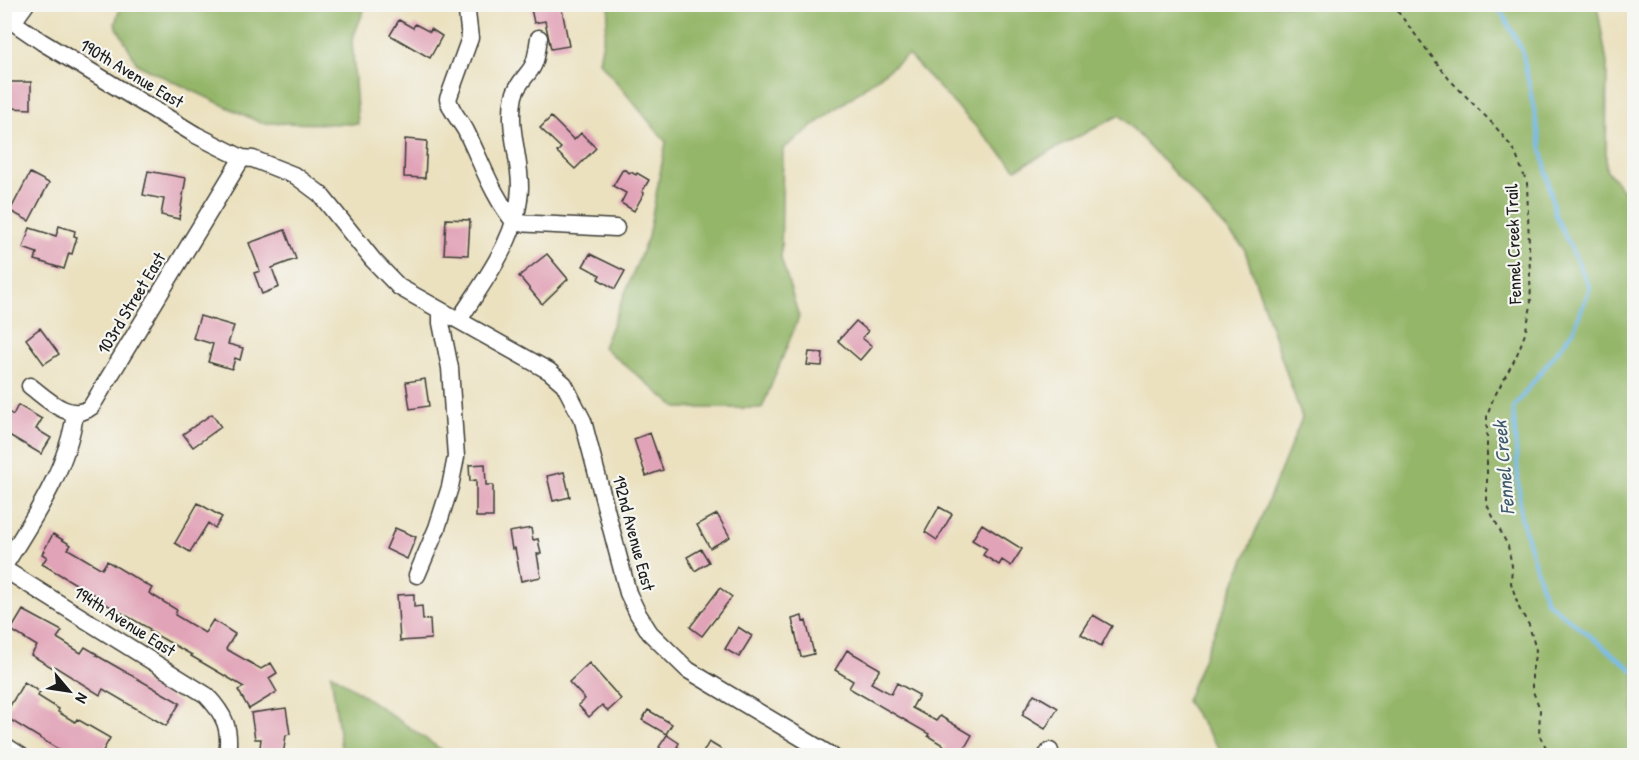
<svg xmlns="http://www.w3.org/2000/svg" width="1639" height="760" font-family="'Patrick Hand',sans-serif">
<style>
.forest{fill:#94b669;stroke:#586942;stroke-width:1.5}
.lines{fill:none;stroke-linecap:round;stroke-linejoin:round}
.stream{stroke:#6fb7e7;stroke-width:4}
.building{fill:#e1a3b7}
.minor-casing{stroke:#3b3a34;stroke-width:19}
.path{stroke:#3b3a34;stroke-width:2;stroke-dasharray:4.5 4.5;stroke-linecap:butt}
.minor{stroke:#fff;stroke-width:16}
.labels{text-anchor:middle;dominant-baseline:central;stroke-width:4.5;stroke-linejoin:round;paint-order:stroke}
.street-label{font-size:18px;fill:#1c1c1c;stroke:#f6f6f2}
.water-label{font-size:20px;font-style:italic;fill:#3d5a6d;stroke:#f6f6f2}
</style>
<rect width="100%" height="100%" fill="#f6f6f2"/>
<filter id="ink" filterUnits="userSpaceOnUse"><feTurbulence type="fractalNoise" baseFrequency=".0167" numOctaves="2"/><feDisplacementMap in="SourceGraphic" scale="12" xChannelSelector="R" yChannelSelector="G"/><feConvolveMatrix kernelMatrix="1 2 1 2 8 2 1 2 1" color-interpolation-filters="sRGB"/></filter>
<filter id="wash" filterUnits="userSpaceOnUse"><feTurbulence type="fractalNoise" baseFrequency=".008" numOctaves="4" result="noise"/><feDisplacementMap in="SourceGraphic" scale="24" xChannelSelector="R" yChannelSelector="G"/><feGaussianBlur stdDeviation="1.35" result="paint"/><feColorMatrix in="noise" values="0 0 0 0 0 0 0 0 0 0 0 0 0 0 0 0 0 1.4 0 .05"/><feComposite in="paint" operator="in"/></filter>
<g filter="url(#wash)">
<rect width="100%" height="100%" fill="#ebe1bf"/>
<!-- forest -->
<path class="forest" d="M121,5H366L352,40L358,124L261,123L138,65L115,24Z
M610,5H1597L1607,63L1606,169L1634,204V755H1224L1186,701L1302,418L1244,248L1120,115L1016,169L908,55L783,149L781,258L799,317L762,408H677L603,347L648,237L666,142L599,61Z
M331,673L449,755H342Z"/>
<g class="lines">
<!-- stream -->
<path class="stream" d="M1497,4L1522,50L1555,215L1590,288L1573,331L1513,408L1521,518L1546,601L1634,671
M1634,743L1632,748L1634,752"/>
</g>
<g id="blocks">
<!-- building -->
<path class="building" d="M530,4H561L569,46L551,49L545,21L534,23Z
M399,20L413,28L415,24L430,32L431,29L442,36L430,58L390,35Z
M10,82H31V109L10,108Z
M551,117L574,140L581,133L596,148L575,169L557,152L561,148L540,128Z
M405,139L427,141L425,178L404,177Z
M623,169L630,173L631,172L636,175L637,173L649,180L642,192L644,193L634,211L621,203L626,193L613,186Z
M148,171L186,178L179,219L161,215L164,199L143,195Z
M30,173L49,183L29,221L10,211Z
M446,219L470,220L468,255L444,254Z
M59,226L75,231L74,236L77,237L72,254L69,253L64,269L35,260L37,253L23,248L30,228L56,236Z
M285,230L296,259L272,268L279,287L262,294L254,273L260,271L249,243Z
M547,254L568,279L542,304L519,276Z
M590,254L625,271L615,289L598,279L600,275L583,266Z
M200,316L234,326L228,344L243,348L240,360L235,358L232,369L208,362L213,344L193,338Z
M856,321L868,331L862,338L872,346L860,360L838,341Z
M40,328L59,354L44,364L26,339Z
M809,352L823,353L822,366L807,365Z
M425,379L429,406L410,409L406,382Z
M18,405L42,419L36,429L51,438L41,454L4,432V409L13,415Z
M212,414L221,427L193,447L183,434Z
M650,433L663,470L646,476L634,439Z
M485,464L486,485H493V517H476V480L470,481L469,465Z
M564,472L570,497L553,501L547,476Z
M198,503L222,517L215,528L208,523L190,552L175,543Z
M939,507L952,514L937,540L925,532Z
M717,514L730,537L710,548L697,525Z
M982,524L1022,549L1011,566L1002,560L999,565L983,555L987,549L972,540Z
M395,528L416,537L407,559L386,549Z
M531,528L533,540L538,539L541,554H537L541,577L521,581L515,548L512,549L509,532Z
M53,534L71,545L68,549L102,569L107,561L152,588L149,593L177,610L175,615L205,633L213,620L235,634L226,649L261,669L271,663L277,673L269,678L277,692L249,709L238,690L244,687L191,656L192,655L149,631L150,629L97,599L98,597L42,564L47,557L42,554Z
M701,549L709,562L695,571L687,557Z
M720,588L732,597L702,636L690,627Z
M414,594V607L422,606L423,620L430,619L431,639L400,641L397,595Z
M23,610L62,631L57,638L81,653L85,647L97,654L96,655L180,703L166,726L103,689L100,695L54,666L53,668L31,655L37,646L11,630Z
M1093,615L1112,626L1101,646L1081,634Z
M802,616L803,622L806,621L814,654L801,657L792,619Z
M738,627L752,636L739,657L725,649Z
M847,650L880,669L871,683L891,694L897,683L919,695L912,708L936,721L940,716L972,735L960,756H940L946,747L928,736L929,734L849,688L853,681L835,670Z
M589,663L621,699L608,711L602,705L589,717L578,705L585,699L569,682Z
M24,682L40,692L38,696L59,709L58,712L75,722L77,719L110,738L100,756H69L4,716Z
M1034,694L1058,708L1045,729L1022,715Z
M286,708L290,734L286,735L283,756H259L261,739H255L251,713Z
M648,710L672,724L666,734L642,720Z
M667,735L679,743L677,747L692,756H672L659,747Z
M709,742L732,756H701Z"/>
</g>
</g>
<g filter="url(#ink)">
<use href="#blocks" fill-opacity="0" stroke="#3b3a34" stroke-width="1.5"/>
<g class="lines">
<defs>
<path id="minor" d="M466,4L470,38L448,99C451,112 460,120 466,131C482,163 492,195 515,223
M4,16L42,42L196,135L242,158L253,159L296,176L320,194L373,260L399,287L549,371L564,384L583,421L628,593L638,614L650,633L688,670L832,756
M13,22L26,4
M515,223L616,228
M459,320C485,279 519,237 520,187C520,156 507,127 514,96C517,84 525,78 531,69C537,61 537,48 539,38
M30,386C47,399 70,423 91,407L242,158
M4,566C33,519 67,470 75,414
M4,569L206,695C225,715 231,728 227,756
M417,575L437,528L450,487L456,457L450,368L441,323V311
M4,745L21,756
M1046,756L1050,751"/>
</defs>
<!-- minor casing -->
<use href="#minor" class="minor-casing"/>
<!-- path -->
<path class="path" d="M1392,4L1449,79L1494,125L1514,150L1527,183L1531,306L1525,334L1516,357L1493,399L1487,415V505L1508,546L1512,566L1511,583L1519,608L1529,625L1536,650L1532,672V689L1540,709L1539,735L1551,756"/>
<!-- minor -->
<use href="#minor" class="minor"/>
</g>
</g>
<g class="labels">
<!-- street labels -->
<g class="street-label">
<text transform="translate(132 73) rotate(31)">190th Avenue East</text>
<text transform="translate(1513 244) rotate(-92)">Fennel Creek Trail</text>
<text transform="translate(131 303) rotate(-59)">103rd Street East</text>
<text transform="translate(634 533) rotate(75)">192nd Avenue East</text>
<text transform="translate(125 621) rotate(32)">194th Avenue East</text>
</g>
<!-- water labels -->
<g class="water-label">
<text transform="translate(1503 468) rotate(-95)">Fennel Creek</text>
</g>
</g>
<!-- margin -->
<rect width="1639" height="760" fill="none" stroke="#f6f6f2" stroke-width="24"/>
<!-- north arrow -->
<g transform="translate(69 691) rotate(119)" stroke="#f6f6f2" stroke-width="4.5" paint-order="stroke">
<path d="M0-4.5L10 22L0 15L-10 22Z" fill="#1c1c1c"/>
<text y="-9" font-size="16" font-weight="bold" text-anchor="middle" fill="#1c1c1c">N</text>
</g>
</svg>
